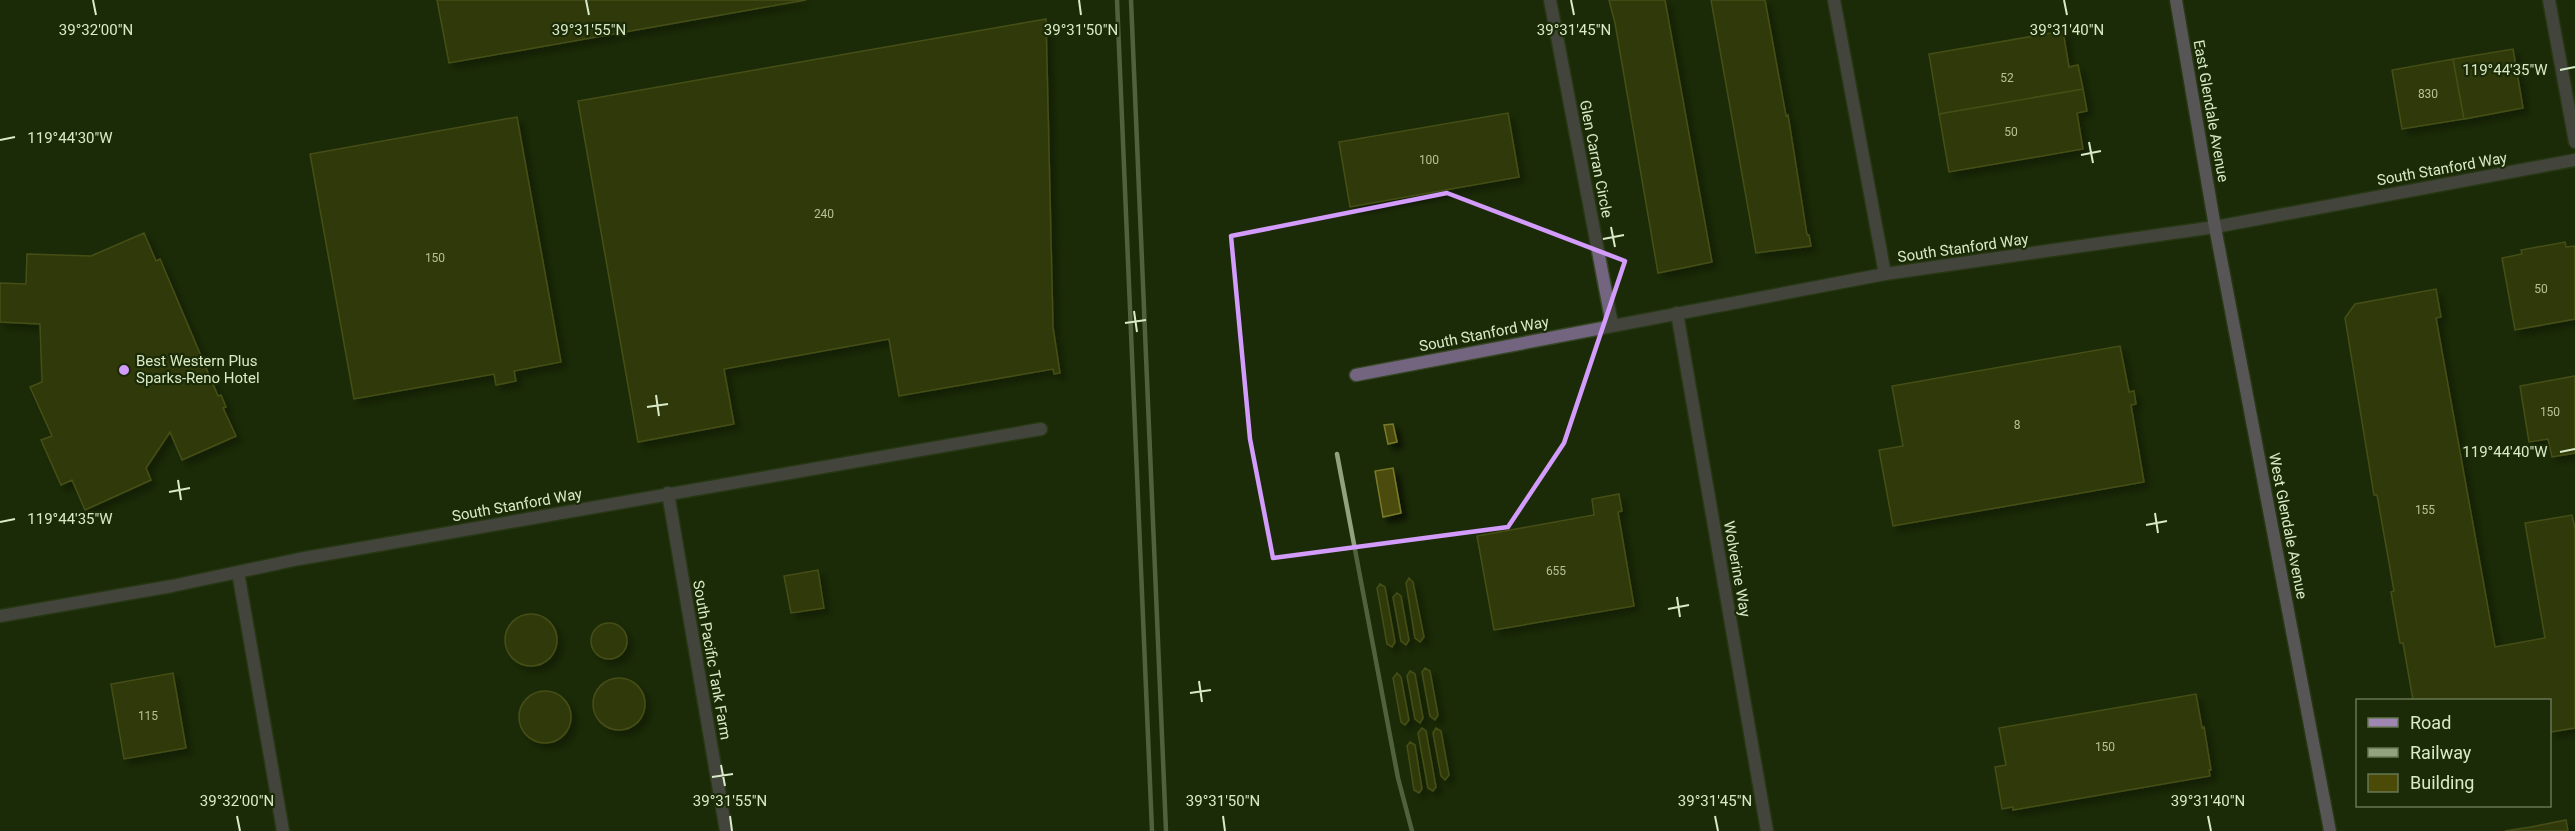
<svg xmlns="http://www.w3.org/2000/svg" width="2575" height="831" font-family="Roboto,sans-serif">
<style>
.building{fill:#4b4b07;stroke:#79792a;stroke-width:1.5;filter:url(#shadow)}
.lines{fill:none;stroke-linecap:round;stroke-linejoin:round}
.street-casing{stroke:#354622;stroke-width:15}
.secondary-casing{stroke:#354622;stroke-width:15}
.street{stroke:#73647f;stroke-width:12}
.secondary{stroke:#a087b3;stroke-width:12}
.rail{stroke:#91a27f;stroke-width:4.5}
.marked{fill:none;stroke:#d39cfc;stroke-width:4.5;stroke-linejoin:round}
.ticks{fill:none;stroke:#d8eac7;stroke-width:2}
.poi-dot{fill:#d39cfc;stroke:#1b2b07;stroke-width:2}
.labels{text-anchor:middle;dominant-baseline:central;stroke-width:4.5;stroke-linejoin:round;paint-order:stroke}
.number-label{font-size:12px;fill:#b5c297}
.street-label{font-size:15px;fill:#d8eac7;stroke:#1b2b07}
.poi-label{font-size:15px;fill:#d8eac7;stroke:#1b2b07;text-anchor:start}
.ticks-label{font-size:15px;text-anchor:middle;fill:#d8eac7;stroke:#1b2b07;stroke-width:4.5;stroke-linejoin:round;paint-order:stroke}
</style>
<defs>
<filter id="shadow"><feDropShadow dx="5.5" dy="5.5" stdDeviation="3" flood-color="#0009"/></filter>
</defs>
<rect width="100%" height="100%" fill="#1b2b07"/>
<!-- building -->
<path class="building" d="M437,0H806L449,63Z
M1609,0H1665L1712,262L1658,273L1615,23Z
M1711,0H1765L1786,116L1788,115L1807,235H1809L1811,246L1756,253Z
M1046,19L1053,327L1060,373L1054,374L1053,369L899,396L889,339L724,369L734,424L638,442L578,101Z
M2063,31L2069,67L2078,65L2083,89L1939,114L1929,54Z
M2513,49L2523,108L2464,119L2453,59Z
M2453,59L2464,119L2402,129L2392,70Z
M2083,89L2087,111L2077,113L2083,149L1949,172L1939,114Z
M1508,113L1519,177L1350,207L1339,142Z
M517,117L561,362L514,371L516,381L496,385L494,374L354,399L310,154Z
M144,233L156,261L160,259L218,396L221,395L226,407L223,408L236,436L182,460L170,432L146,468L151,480L85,510L72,480L61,485L41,440L52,436L30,387L42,382L40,324L0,322V283L26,284L27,254L91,256Z
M2565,242L2566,247L2575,246V319L2515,330L2502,258L2522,254L2521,250Z
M2436,289L2441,317L2436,318L2495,647L2545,638L2525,523L2572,515L2575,529V728L2550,732V700H2413L2403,643H2400L2391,592L2394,591L2377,495H2374L2345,318L2355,304Z
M2120,346L2129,392L2134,391L2136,404L2131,405L2144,482L1893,526L1879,450L1903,446L1892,386Z
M2575,376V453L2552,457L2548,439L2529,442L2520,386Z
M1393,424L1397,442L1388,444L1384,425Z
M1393,468L1401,513L1383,517L1375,471Z
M1619,494L1622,511L1618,512L1634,606L1494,630L1477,536L1594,515L1592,499Z
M818,570L824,608L791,613L784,576Z
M1409,578L1413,582L1424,637L1420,642L1415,638L1406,583Z
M1380,584L1385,587L1395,642L1392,647L1387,644L1377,588Z
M1397,593L1401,596L1409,640L1406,645L1401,641L1393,597Z
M505 640a26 26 0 1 1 52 0a26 26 0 1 1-52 0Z
M591 641a18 18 0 1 1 36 0a18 18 0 1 1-36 0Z
M1425,668L1430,671L1438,715L1435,720L1430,716L1422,672Z
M1410,671L1415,674L1423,718L1420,723L1415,719L1407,676Z
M173,673L186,748L124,759L111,684Z
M1397,673L1401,677L1409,720L1405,725L1401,722L1393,678Z
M593 704a26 26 0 1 1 52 0a26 26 0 1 1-52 0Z
M519 717a26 26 0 1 1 52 0a26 26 0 1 1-52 0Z
M2196,694L2202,728L2204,727L2211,770H2209L2210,776L2013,810V807L2002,809L1995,767L2006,765L1999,728Z
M1422,728L1426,731L1436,787L1433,791L1428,788L1418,733Z
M1436,728L1441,731L1449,775L1445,780L1441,776L1433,733Z
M1410,742L1415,745L1422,789L1419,793L1414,790L1407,746Z
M2566,820L2568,831H2505L2531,827Z"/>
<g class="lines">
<defs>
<path id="street" d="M1550,0L1612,324
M1834,0L1885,274
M2549,0L2575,142
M1677,313L1767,831
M1356,375L1885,274L2215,227L2575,160
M668,493L726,831
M238,572L283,831
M0,616L172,586L299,559L1041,429"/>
<path id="secondary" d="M2176,0L2215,227L2330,831"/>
</defs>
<!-- street casing -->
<use href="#street" class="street-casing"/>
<!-- secondary casing -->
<use href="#secondary" class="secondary-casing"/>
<!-- street -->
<use href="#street" class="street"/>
<!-- secondary -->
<use href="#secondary" class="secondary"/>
<!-- rail -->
<path class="rail" d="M1117,0L1152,831
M1131,0L1166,831
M1337,454L1398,778L1412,831"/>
</g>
<!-- marked area -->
<path d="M0 0H2575V831H0ZM1447,193L1625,261L1564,443L1508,527L1273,558L1250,439L1231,236Z" fill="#1b2b07" fill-opacity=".55" fill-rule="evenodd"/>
<path class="marked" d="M1447,193L1625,261L1564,443L1508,527L1273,558L1250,439L1231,236Z"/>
<!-- ticks -->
<path class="ticks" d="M93,0L96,15M586,0L589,15M1079,0L1081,15M1571,0L1574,15M2064,0L2067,15M2560,70L2575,67M0,140L15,137M2089,142L2093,163M2081,155L2101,151M1611,227L1615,247M1603,239L1624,235M1134,311L1137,332M1125,323L1146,320M656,395L659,416M647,407L668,404M2560,452L2575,449M178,480L181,500M169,492L190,488M2155,513L2158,533M0,522L15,519M2146,525L2167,521M1677,597L1680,617M1668,609L1689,605M1199,681L1202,702M1190,693L1211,690M721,765L725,786M712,777L733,774M237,816L240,831M730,816L732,831M1223,816L1225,831M1715,816L1718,831M2208,816L2211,831"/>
<!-- markers -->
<circle class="poi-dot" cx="124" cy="370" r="6"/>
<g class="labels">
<!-- number labels -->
<g class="number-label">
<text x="2007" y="78">52</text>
<text x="2428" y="94">830</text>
<text x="2011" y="132">50</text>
<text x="1429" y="160">100</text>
<text x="824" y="214">240</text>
<text x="435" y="258">150</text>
<text x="2541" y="289">50</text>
<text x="2550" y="412">150</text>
<text x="2017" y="425">8</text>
<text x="2425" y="510">155</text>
<text x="1556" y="571">655</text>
<text x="148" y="716">115</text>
<text x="2105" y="747">150</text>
</g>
<!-- street labels -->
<g class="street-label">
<text transform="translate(2211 111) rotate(80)">East Glendale Avenue</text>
<text transform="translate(1596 159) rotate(79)">Glen Carran Circle</text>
<text transform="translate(2442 169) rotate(-10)">South Stanford Way</text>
<text transform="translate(1963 248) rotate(-8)">South Stanford Way</text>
<text transform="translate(1484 334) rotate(-11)">South Stanford Way</text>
<text transform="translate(517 505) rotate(-10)">South Stanford Way</text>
<text transform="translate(2288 526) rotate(79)">West Glendale Avenue</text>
<text transform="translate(1737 569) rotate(80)">Wolverine Way</text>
<text transform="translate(712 660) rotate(80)">South Pacific Tank Farm</text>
</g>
<!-- poi labels -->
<g class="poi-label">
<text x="136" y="361">Best Western Plus<tspan x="136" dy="17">Sparks-Reno Hotel</tspan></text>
</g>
</g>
<g class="ticks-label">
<text x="96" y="35">39°32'00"N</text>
<text x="589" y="35">39°31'55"N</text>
<text x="1081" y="35">39°31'50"N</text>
<text x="1574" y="35">39°31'45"N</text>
<text x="2067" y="35">39°31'40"N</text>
<text x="2505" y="75">119°44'35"W</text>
<text x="70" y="143">119°44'30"W</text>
<text x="2505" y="457">119°44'40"W</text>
<text x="70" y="524">119°44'35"W</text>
<text x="237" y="806">39°32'00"N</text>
<text x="730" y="806">39°31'55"N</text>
<text x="1223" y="806">39°31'50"N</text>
<text x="1715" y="806">39°31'45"N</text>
<text x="2208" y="806">39°31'40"N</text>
</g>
<!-- legend -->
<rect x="2356" y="699" width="195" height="108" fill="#1b2b07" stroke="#677754" stroke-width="1.5"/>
<rect x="2368" y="718" width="30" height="9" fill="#a087b3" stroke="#677754" stroke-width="1.5"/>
<text x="2410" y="729" font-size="18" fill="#d8eac7">Road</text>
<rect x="2368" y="748" width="30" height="9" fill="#91a27f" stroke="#677754" stroke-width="1.5"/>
<text x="2410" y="759" font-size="18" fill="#d8eac7">Railway</text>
<rect x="2368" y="774" width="30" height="18" fill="#4b4b07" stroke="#677754" stroke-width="1.5"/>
<text x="2410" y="789" font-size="18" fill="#d8eac7">Building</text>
</svg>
